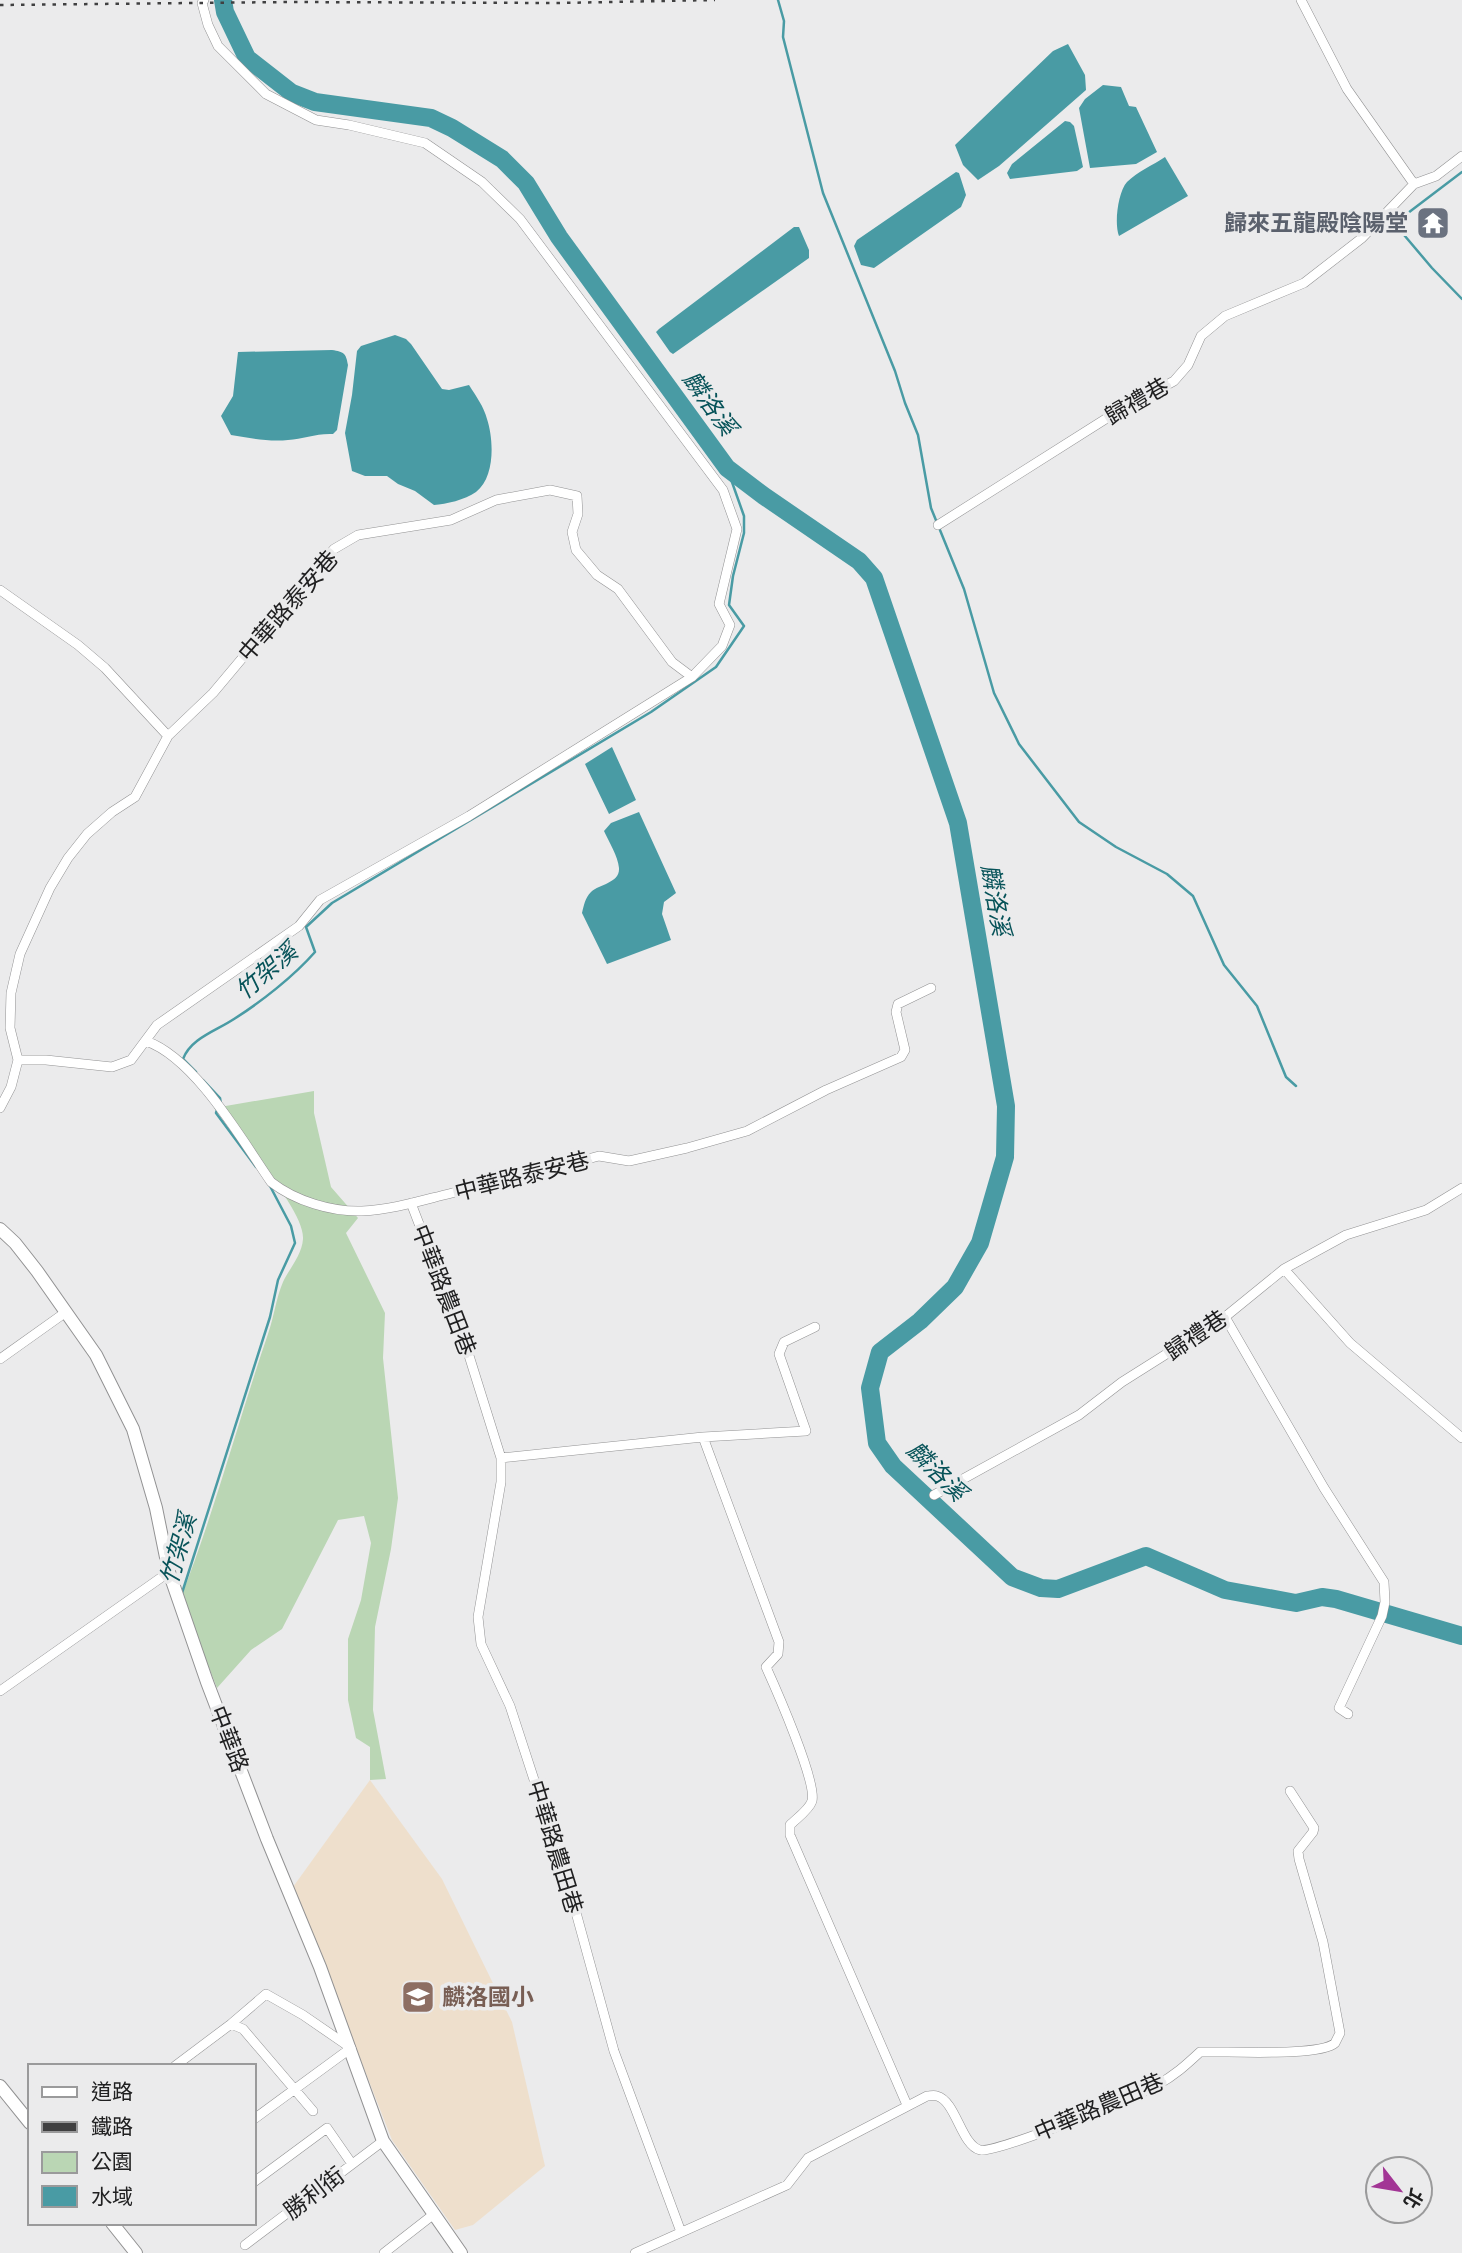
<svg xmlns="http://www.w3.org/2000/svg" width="1462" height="2253" font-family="'Space Grotesk','Noto Sans TC',sans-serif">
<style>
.education{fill:#eedfcc}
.green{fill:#bad6b4}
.water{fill:#499ba4}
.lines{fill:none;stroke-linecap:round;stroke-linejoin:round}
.stream{stroke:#499ba4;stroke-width:2.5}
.river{stroke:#499ba4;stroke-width:18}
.street-casing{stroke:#929293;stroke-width:10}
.secondary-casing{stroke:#929293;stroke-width:14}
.street{stroke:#fff;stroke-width:9}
.secondary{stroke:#fff;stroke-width:12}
.rail{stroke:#404041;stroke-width:2.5;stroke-dasharray:3.5 7;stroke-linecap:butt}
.labels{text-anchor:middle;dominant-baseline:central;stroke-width:7;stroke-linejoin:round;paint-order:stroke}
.worship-label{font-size:23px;font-weight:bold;fill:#5b616d;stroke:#ebebec;text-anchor:end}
.street-label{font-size:23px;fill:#202021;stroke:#ebebec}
.education-label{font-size:23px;font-weight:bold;fill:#785e54;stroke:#ebebec;text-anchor:start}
.water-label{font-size:24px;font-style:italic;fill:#075359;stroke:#ebebec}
</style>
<rect width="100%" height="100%" fill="#ebebec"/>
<!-- education -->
<path class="education" d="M370,1780L442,1879L512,2022L545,2166L473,2225L455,2230L392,2140L293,1887Z"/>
<!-- green -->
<path class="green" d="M314,1091V1113L331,1187L358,1218L346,1233L385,1313L383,1358L398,1498L391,1549L375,1627L373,1710L386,1779L370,1780V1747L356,1738L348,1700V1639L361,1600L371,1543L364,1516L338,1520L282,1629L251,1650L217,1688L181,1597C215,1511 238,1421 268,1334C274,1317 276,1298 283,1282C289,1269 302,1255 303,1239C305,1209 235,1133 214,1108Z"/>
<!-- water -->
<path class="water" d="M1068,44L1085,75L1086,90L999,166L978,180L963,165L955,145L1053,51Z
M1103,85L1121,87L1129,106L1136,107L1157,152L1136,164L1090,168L1079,108L1085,99Z
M1065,121L1070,122L1074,126L1083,167L1077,171L1010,179L1007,173L1012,164Z
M1165,157L1188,196L1119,236C1114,224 1118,192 1127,182C1137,172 1153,165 1165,157Z
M956,172L959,173L966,195L961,207L874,268L861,265L854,246L857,240Z
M794,227H799L809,250V258L673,354L670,352L656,332L659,329Z
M395,335L406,339L411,344L442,389L449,390L469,385C476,396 484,407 487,419C494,440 495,478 476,492C465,500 446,504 434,505L415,491L398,484L387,476H365L352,471L345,433L352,395L357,351L361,346Z
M332,350C344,352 346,353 348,365L337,430L333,434C317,433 303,439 288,440C269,442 249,438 231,435L221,416L233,396L238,352Z
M612,747L636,800L609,814L585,764Z
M639,812L676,893L664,902L662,914L671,940L607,964L582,913C584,905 585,898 591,892C600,884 620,883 619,868C618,856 609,842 604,831L611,823Z"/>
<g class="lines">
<!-- stream -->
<path class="stream" d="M778,0L784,21L783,37L823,193L895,371L905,403L918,435L931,508L964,589L994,693L1019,744L1079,822L1116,847L1167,874L1193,896L1224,965L1257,1006L1286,1077L1296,1086
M1462,172L1404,216L1399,229L1432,268L1462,299
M196,1072L183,1059C191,1038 216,1031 234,1019C261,1002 294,976 315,952L306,927L332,903L651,712L716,667L744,626L729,605L733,576L744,533V516L727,468
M203,1080L220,1098L221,1104
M217,1110L216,1113L256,1167
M182,1593L270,1317L278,1280L295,1243L291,1226L270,1186"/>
<!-- river -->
<path class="river" d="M223,0L225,12L247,58L292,93L315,102L431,118L452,128L502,159L526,183L559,237L727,468L764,496L859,561L874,578L958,823L1006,1106L1005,1157L980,1243L955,1287L920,1321L880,1352L870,1388L877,1443L893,1466L1012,1577L1041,1588L1058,1589L1146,1556L1225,1590L1296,1603L1322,1597L1336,1599L1462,1636"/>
<defs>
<path id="street" d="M1301,0L1347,89L1414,184
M938,525L1115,413L1174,381L1188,365L1201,336L1225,316L1304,283L1362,238L1414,184L1436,176L1462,156
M0,590L78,645L105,668L168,736L213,693L334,549L358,535L451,520L496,500L550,490L577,496L578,514L572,532L576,550L597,575L618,589L672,662L692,677
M146,1041C195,1058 242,1140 271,1182C295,1201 332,1212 362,1211C392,1210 423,1200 452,1193C501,1181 550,1169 599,1156L629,1161L687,1148L747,1131L826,1090L901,1057L905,1050L896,1012L898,1004L931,988
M18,1060L10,1028L11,993L20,954L50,888L68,858L87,834L112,812L135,797L168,736
M0,1108L11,1087L18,1060H46L112,1067L131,1060L157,1025L299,926L320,900L469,816L692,677L722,646L730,625L719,604L737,529L723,490L520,219L482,182L425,143L349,125L316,120L266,94L218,46L208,25L202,3L204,0
M411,1203L466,1346L501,1458V1482L478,1617L481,1644L510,1706L569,1887L614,2051L681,2232
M1284,1269L1350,1343L1462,1438
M1225,1317L1324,1488L1384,1582L1385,1602L1382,1616L1339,1708L1348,1714
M0,1359L66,1312
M703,1437L779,1642L778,1654L766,1667C776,1689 817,1782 812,1801C809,1810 797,1818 790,1825V1835L907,2105
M501,1458L703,1437L806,1431L779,1354L784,1342L815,1327
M934,1495L1079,1415L1122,1382L1225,1317L1284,1269L1346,1235L1426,1210L1462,1188
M0,1691L169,1572
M231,2024L243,2029L313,2111
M175,2066L231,2024L266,1994L303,2015L351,2048L254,2119
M254,2182L327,2128L352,2164
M245,2245L383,2141
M384,2253L434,2214
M635,2253L787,2185L808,2158L927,2096C930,2096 934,2095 937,2096C956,2101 961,2145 980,2150C995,2154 1137,2096 1157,2085C1174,2076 1186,2065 1200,2052C1225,2051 1320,2057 1335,2043C1336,2041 1339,2035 1340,2033L1323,1942L1299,1859L1298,1851L1313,1832L1314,1828L1290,1791"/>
<path id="secondary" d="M0,1229L15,1243L37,1271L96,1355L133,1429L156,1508L169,1572L207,1682L267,1839L320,1967L383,2141L461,2253
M0,2086L30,2123
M112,2223L136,2253"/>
</defs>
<!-- street casing -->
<use href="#street" class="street-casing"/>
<!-- secondary casing -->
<use href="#secondary" class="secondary-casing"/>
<!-- street -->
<use href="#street" class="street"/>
<!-- secondary -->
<use href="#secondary" class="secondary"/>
<!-- rail -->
<path class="rail" d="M0,5L289,2L558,3L715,0"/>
</g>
<!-- icons -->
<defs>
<symbol id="temple-square" viewBox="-11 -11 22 22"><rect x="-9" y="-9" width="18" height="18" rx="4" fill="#6b7280" stroke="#ebebec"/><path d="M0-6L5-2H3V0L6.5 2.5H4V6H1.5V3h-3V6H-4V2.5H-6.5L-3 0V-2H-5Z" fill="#fff"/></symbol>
<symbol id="school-square" viewBox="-11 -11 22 22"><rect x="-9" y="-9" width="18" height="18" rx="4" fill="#8d6e63" stroke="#ebebec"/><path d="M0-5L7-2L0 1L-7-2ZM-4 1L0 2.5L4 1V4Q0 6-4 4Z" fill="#fff"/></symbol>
</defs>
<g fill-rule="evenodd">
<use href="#temple-square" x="1414" y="204" width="38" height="38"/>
<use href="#school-square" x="399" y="1978" width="38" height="38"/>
</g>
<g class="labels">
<!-- worship labels -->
<g class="worship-label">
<text x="1408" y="223">歸來五龍殿陰陽堂</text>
</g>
<!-- street labels -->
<g class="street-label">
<text transform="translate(1137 401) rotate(-30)">歸禮巷</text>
<text transform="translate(288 606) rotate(-49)">中華路泰安巷</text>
<text transform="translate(522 1176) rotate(-14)">中華路泰安巷</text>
<text transform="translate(444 1290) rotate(69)">中華路農田巷</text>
<text transform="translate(1196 1335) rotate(-34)">歸禮巷</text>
<text transform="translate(229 1739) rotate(69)">中華路</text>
<text transform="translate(555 1847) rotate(73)">中華路農田巷</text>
<text transform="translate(1099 2107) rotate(-23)">中華路農田巷</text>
<text transform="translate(314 2193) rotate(-37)">勝利街</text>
</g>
<!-- education labels -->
<g class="education-label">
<text x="442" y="1997">麟洛國小</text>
</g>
<!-- water labels -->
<g class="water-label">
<text transform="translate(710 403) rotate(54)">麟洛溪</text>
<text transform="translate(996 900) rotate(80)">麟洛溪</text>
<text transform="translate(266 971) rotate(-40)">竹架溪</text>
<text transform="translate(937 1471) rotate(45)">麟洛溪</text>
<text transform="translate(178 1549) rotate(-74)">竹架溪</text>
</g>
</g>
<!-- legend -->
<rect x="28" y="2064" width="228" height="161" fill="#ebebec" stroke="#9a9a9b" stroke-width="2"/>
<rect x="42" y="2087" width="35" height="10" fill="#ffffff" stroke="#9a9a9b" stroke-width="2"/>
<text x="91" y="2099" font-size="21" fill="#202021">道路</text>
<rect x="42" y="2122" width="35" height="10" fill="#404041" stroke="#9a9a9b" stroke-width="2"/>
<text x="91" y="2134" font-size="21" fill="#202021">鐵路</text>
<rect x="42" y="2152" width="35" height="21" fill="#bad6b4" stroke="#9a9a9b" stroke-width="2"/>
<text x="91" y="2169" font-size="21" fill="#202021">公園</text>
<rect x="42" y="2186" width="35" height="21" fill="#499ba4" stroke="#9a9a9b" stroke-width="2"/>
<text x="91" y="2204" font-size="21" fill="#202021">水域</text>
<!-- north arrow -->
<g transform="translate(1399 2190) rotate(121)"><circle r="33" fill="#ebebec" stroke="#9a9a9b" stroke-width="2"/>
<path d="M0-5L12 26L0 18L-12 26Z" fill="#a23595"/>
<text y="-10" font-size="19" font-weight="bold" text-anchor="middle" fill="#202021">北</text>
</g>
</svg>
